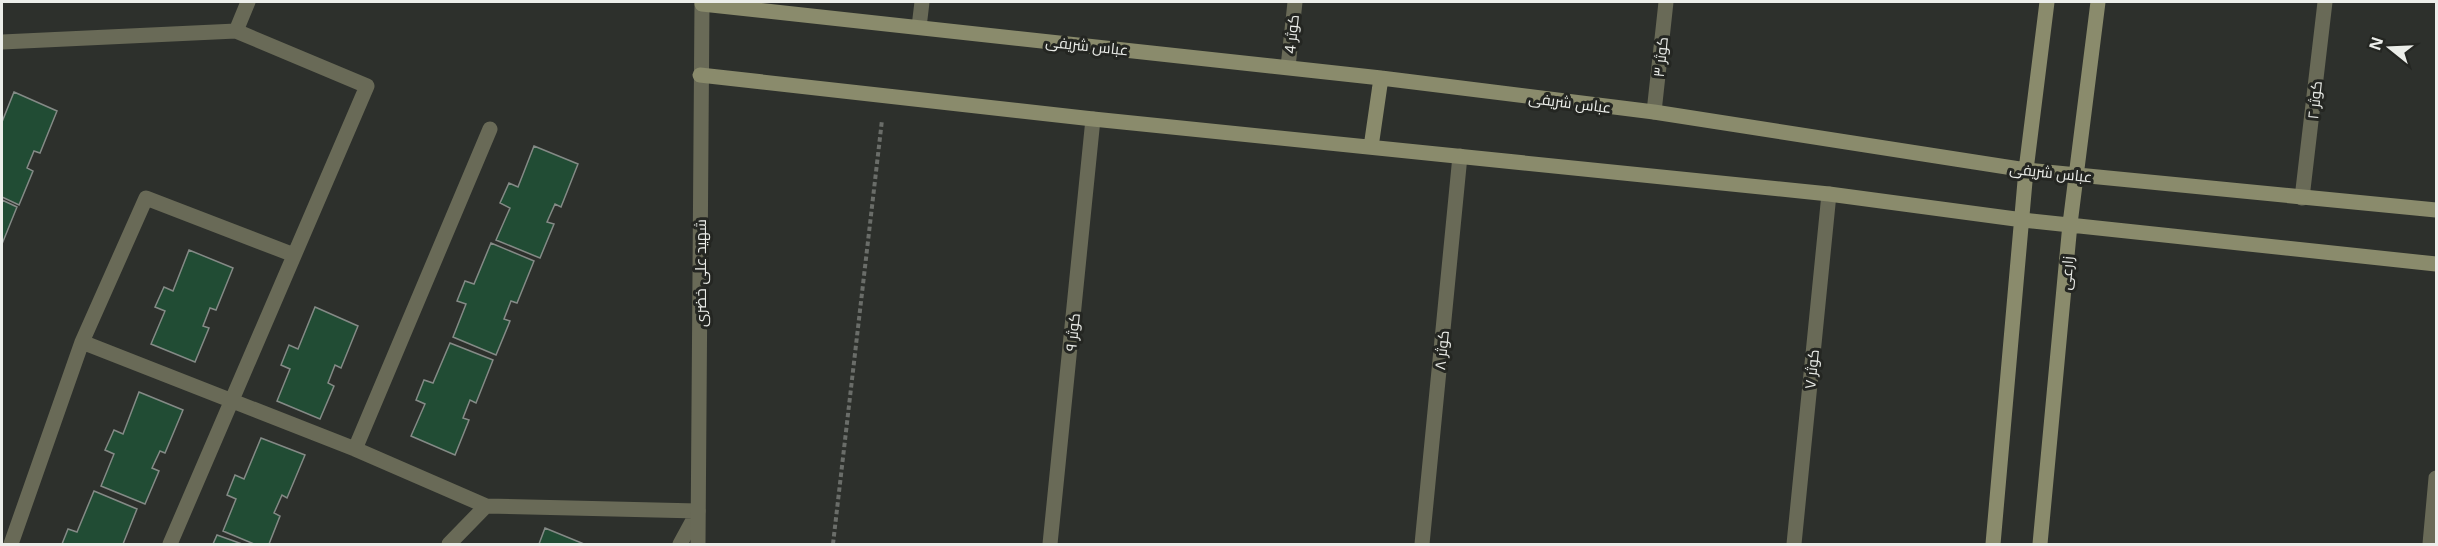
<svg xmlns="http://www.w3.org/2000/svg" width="2438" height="546" font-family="'Open Sans',Cairo,sans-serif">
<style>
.building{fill:#214c34;stroke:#848a86;stroke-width:1.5}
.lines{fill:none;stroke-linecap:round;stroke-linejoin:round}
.path{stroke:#6a6d69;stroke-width:4;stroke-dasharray:4.5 3;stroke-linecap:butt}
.minor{stroke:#696a57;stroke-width:15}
.tertiary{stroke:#696a57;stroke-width:15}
.secondary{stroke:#8a8b6c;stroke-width:15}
.labels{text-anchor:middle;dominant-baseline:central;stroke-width:6;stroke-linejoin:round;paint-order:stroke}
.street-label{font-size:15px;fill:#eceeea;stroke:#242622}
</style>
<rect width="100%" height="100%" fill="#2d302c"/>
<!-- building -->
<path class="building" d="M14,92L57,111L40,153L34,151L27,168L33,171L19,205L2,197V122Z
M534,146L578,164L561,207L555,204L547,222L554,224L540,258L496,240L510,208L500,203L509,183L518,187Z
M2,200L17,207L2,244Z
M491,243L534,261L517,303L511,301L504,319L510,321L496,355L453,337L466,304L457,301L465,281L474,284Z
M189,250L233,268L216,310L210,308L203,326L209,328L195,362L151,344L165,311L155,307L164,287L173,291Z
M315,307L358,326L341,368L335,365L328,383L334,386L320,419L277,401L290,369L281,365L289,345L298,349Z
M450,343L493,360L476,403L470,400L463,418L469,420L455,455L411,436L425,404L416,400L424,380L433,383Z
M139,392L183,410L165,453L160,451L152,468L159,471L145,504L101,486L114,454L105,450L114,430L123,434Z
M261,438L305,455L287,498L282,495L274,513L280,516L269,544H254L223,531L236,499L227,495L235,475L244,479Z
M94,491L137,509L123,544H62L68,529L77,532Z
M545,528L584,544H539Z
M217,535L242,544H213Z"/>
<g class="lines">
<!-- path -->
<path class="path" d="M833,544L882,120"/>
<!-- minor -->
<path class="minor" d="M919,27L922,2
M236,31L248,2
M2,42L236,31L367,86L170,544
M1288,67L1295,2
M1654,112L1666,2
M2302,198L2325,2
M82,342L146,198L294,255
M355,449L490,129
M11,544L82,342L355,449L486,506
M449,544L486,506L698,511L680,544
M1050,544L1093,119
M1422,544L1460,156
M1794,544L1829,194
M2430,544L2436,478"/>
<!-- tertiary -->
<path class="tertiary" d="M698,544L702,2"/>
<!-- secondary -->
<path class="secondary" d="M702,4L1381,78L1654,112L2026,170L2436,210
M700,75L1093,119L1829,194L2023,220L2436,264
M1371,147L1381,78
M1993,544L2026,170L2047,2
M2040,544L2070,224L2098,2"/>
</g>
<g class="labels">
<!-- street labels -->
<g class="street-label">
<text transform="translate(1291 34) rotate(-84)">کوثر 4</text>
<text transform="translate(1087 45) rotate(6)">عباس شریفی</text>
<text transform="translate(1660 57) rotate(-84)">کوثر ۳</text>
<text transform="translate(2314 100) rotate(-84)">کوثر ۲</text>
<text transform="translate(1570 102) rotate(7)">عباس شریفی</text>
<text transform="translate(2051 172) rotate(6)">عباس شریفی</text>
<text transform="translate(700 273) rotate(-90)">شهید علی خضری</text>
<text transform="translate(2066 273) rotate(-85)">زارعی</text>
<text transform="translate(1072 332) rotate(-84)">کوثر ۹</text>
<text transform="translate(1441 350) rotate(-84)">کوثر ۸</text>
<text transform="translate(1811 369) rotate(-84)">کوثر ۷</text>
</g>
</g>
<!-- border -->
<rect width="2438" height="546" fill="none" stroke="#eceeea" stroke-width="6"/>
<!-- north arrow -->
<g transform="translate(2390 48) rotate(288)" stroke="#242622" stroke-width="4.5" paint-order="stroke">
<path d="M0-4.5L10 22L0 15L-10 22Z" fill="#eceeea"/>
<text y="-9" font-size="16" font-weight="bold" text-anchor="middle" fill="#eceeea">N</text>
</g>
</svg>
